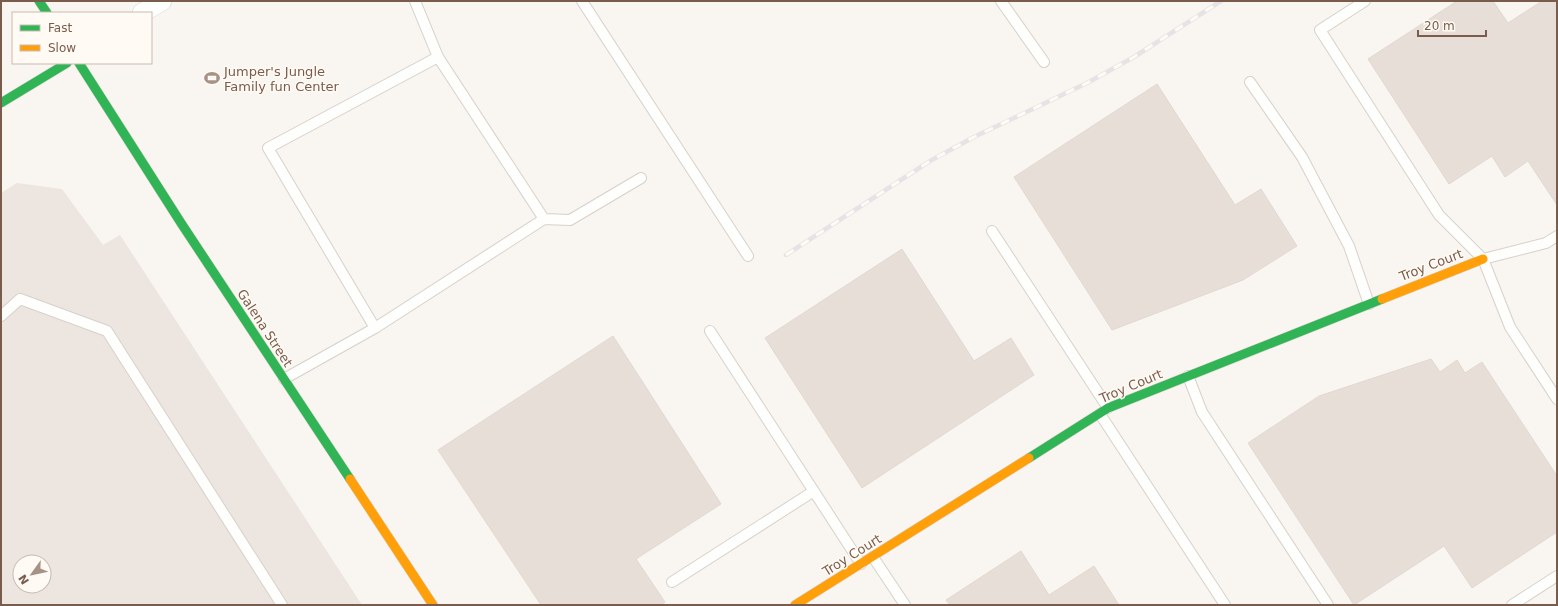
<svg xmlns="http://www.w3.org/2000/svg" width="1558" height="606" font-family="'DejaVu Sans',sans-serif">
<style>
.industrial{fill:#ede5e0;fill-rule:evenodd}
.building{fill:#e6ded7;stroke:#e2d8d2}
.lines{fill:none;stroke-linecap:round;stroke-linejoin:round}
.lane-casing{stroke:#d7d1cb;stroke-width:12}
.street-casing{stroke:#d7d1cb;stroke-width:20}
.fast-casing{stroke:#d9d2cb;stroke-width:10}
.slow-casing{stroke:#d9d2cb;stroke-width:10}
.lane{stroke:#fefefd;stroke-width:10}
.street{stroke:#fefefd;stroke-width:19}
.fast{stroke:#30b455;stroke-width:9}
.slow{stroke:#ff9f0a;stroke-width:9}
.rail-casing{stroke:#e6e3e7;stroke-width:4.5}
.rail{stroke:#fffaf3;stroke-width:3;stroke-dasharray:9;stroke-linecap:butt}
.labels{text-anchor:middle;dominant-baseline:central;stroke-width:3;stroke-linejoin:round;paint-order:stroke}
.poi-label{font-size:13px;fill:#7a5c4d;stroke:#fffaf3;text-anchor:start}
.street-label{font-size:13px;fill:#7a5c4d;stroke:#fffaf3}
</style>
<rect width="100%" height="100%" fill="#f9f5f0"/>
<!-- industrial -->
<path class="industrial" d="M17,183L62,189L103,245L120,235L362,605H1V193ZM20,562H44V586H20Z"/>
<!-- building -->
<path class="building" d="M1457,1H1493L1508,23L1542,1H1557V205L1528,161L1505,177L1492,156L1449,184L1368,59Z
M1157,84L1235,205L1261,189L1297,246L1243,280L1112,330L1014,177Z
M902,249L974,361L1011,338L1034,375L862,488L765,338Z
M613,336L721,504L636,559L665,602L661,605H541L438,450Z
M1431,359L1440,372L1457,360L1465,373L1482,362L1557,476V532L1472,588L1444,546L1354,605L1248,443L1319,396Z
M1021,551L1049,595L1094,566L1119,605H950L946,600Z"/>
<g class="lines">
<defs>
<path id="lane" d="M582,1L748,256
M1001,1L1044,62
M1365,1L1320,30L1439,215L1483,259L1510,327L1557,399
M1250,82L1302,157L1349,246L1369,304
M544,219L570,220L641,178
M992,231L1108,408
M1483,259L1546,243L1557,236
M1,316L20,299L107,331L282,605
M375,328L268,148L438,57
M710,331L861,564
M1188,376L1202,412L1328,605
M284,379L375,328L544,219L438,57L415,1
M1100,414L1225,605
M873,557L905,605
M672,582L814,491
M1512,605L1557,576"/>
<path id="street" d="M142,13L162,1"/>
<path id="fast" d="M39,1L47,13
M79,63L181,223L350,479
M1,103L67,63
M1029,458L1108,408L1382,299"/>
<path id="slow" d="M1382,299L1483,259
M350,479L433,605
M795,605L1029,458"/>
</defs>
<!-- lane casing -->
<use href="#lane" class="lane-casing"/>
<!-- street casing -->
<use href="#street" class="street-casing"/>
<!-- fast casing -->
<use href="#fast" class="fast-casing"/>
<!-- slow casing -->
<use href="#slow" class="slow-casing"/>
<!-- lane -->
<use href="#lane" class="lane"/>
<!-- street -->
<use href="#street" class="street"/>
<!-- fast -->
<use href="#fast" class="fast"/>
<!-- slow -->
<use href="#slow" class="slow"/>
<defs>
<path id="rail" d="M786,255L930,161L974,137L1087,83L1134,57L1221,1"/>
</defs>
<!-- rail casing -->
<use href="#rail" class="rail-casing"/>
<!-- rail -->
<use href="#rail" class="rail"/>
</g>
<!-- icons -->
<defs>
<symbol id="stadium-bare" viewBox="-9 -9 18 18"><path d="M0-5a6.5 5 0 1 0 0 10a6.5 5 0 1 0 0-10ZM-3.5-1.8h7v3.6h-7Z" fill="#a69286" stroke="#fffaf3" stroke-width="2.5" paint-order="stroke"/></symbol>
</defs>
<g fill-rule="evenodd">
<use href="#stadium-bare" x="201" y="67" width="22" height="22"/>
</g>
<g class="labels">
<!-- poi labels -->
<g class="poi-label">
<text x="224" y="71">Jumper's Jungle<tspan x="224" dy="15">Family fun Center</tspan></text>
</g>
<!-- street labels -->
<g class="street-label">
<text transform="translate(1431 265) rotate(-21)">Troy Court</text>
<text transform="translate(265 328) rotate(57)">Galena Street</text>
<text transform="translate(1131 386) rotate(-23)">Troy Court</text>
<text transform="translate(852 555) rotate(-32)">Troy Court</text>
</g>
</g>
<!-- border -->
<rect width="1558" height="606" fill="none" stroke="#7a5c4d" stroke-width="4"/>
<!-- legend -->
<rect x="12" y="12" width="140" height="52" fill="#fffaf3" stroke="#cabbb1"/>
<rect x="20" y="25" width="20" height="6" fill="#30b455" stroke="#cabbb1"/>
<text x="48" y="32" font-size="12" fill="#7a5c4d">Fast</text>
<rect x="20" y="45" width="20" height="6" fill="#ff9f0a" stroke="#cabbb1"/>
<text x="48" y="52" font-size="12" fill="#7a5c4d">Slow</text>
<!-- north arrow -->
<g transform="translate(32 574) rotate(237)"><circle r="19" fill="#fffaf3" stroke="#cabbb1"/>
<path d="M0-3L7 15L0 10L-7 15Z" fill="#a69286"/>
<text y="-6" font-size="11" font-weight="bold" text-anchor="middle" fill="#7a5c4d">N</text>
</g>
<!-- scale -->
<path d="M1418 30v6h68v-6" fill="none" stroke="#7a5c4d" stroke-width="2"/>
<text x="1424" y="30" font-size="12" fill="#7a5c4d" stroke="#fffaf3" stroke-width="3" paint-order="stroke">20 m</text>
</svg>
